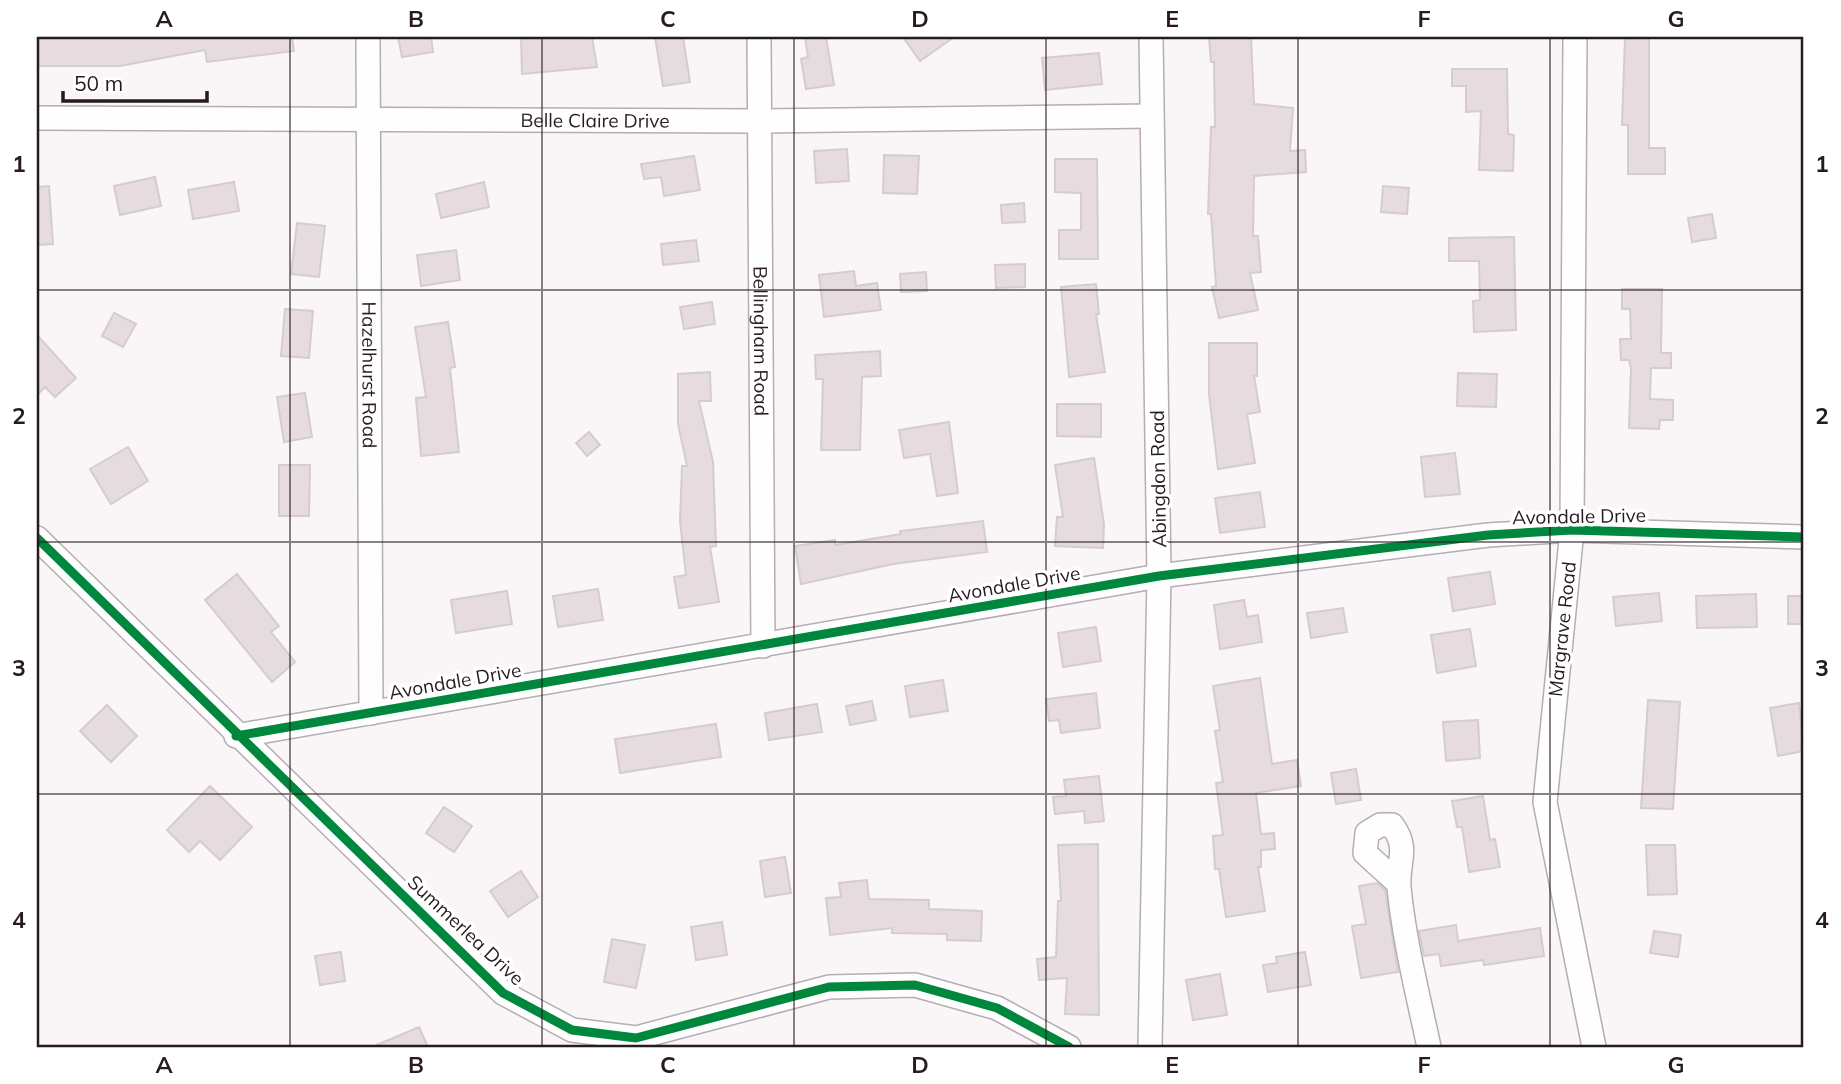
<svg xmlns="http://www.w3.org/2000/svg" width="1841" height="1084" font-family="Mulish,sans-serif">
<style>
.building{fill:#e6dce0;stroke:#d5cccf;stroke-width:2}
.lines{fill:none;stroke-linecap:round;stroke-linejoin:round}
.minor-casing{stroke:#b5adb0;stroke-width:26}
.minor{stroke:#fefefe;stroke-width:23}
.cycleway-casing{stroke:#fff;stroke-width:13}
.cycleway{stroke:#00873e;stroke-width:9}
.grid{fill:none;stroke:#271b1f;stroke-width:2;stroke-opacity:0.55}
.labels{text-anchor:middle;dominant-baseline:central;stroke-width:7;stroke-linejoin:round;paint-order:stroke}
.street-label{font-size:19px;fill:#271b1f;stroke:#fff}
.neatline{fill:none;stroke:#271b1f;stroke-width:2.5}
.grid-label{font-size:23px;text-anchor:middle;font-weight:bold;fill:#271b1f}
</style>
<rect width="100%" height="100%" fill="#faf5f7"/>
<!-- building -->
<path class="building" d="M37,37H292L294,51L207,62L205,50L120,66H37Z
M398,37H431L433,52L402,57Z
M521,37H592L597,67L522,74Z
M655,37H683L690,82L663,86Z
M805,37H826L834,85L806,89L801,59L808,57Z
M903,37H954L920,61Z
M1209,37H1251L1254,104L1293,108L1290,151L1305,150L1306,172L1254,176L1253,236H1258L1261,272L1250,273L1258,310L1219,318L1212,287L1216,286L1211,214H1208L1211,127H1215L1214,62H1211Z
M1625,37H1649V148H1665V174H1628V125H1622Z
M1099,53L1102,84L1045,90L1042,58Z
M1452,69H1507L1508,134L1514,135L1513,171L1479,170L1481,111L1466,112V86H1452Z
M847,149L849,181L816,183L814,151Z
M884,155L919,156L917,194L883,193Z
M694,156L700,190L664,196L661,177L644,179L641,164Z
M1055,159H1097L1098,259H1059V230H1081V193L1055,192Z
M155,177L161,206L120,215L114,186Z
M234,182L239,211L193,219L188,190Z
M484,182L489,207L441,218L436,194Z
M49,186L53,244L37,245V187Z
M1383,186L1409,188L1407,214L1381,212Z
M1024,203L1025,222L1002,223L1001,205Z
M1712,214L1716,238L1692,242L1688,218Z
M297,223L325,226L319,277L291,274Z
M1514,237L1516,330L1474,332L1473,301L1480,300L1479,261H1449V238Z
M696,240L699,261L663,265L661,244Z
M456,250L460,280L421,286L417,255Z
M1025,264V287L996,288L995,265Z
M854,271L856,286L877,283L881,310L824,317L819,275Z
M926,272L927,291L901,292L900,274Z
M1096,284L1099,314H1096L1105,372L1069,377L1061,287Z
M1622,289H1662L1661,353H1671V368H1651L1650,399L1673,400V420H1660L1659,429L1629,428L1631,368L1629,360H1621L1620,339H1631L1630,309H1622Z
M712,302L715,324L684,329L680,307Z
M285,309L313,311L309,358L281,356Z
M114,313L136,324L123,347L102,336Z
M448,322L455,367L450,368L459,452L421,456L416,398L426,397L415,327Z
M37,335L76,378L55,397L45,387L37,395Z
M1209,343H1257V376H1254L1260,412L1247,414L1255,463L1218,469L1209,394Z
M880,351L881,376L862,377L860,450H821L823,379H816L815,355Z
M710,372L711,401H699L713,462L716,546L710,547L719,602L679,608L674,577L686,575L680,521L682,466H687L678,424V374Z
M1458,373L1497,374L1496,407L1457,406Z
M305,393L312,437L284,442L277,397Z
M1057,404H1101V437L1057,436Z
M949,422L958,493L937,496L930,454L904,458L899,430Z
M589,432L600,445L587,456L576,443Z
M128,447L148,481L111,504L90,469Z
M1455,453L1460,494L1425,497L1421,457Z
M1094,458L1104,524L1103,548L1055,546L1057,517H1063L1055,465Z
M279,465H310L309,516H279Z
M1260,492L1265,527L1220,533L1215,498Z
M983,521L987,552L893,564L801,584L795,546L835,540V545L901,534L900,531Z
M1490,572L1495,604L1453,611L1448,578Z
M237,574L279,626L271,632L295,662L272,682L205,600Z
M598,589L603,620L558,627L553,596Z
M507,591L512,624L456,633L451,600Z
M1659,593L1662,621L1616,626L1613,597Z
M1756,594L1757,627L1697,628L1696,596Z
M1788,596H1804V624H1788Z
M1244,600L1247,617L1258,615L1262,642L1220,649L1214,605Z
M1343,608L1347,632L1311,638L1307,613Z
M1096,627L1101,661L1063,667L1058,633Z
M1470,629L1476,666L1437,673L1431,635Z
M1260,678L1272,764L1297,760L1301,786L1256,793L1261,834L1274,833L1275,849L1261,850V867H1258L1265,911L1226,917L1219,869H1215L1213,836L1223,835L1216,783L1223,782L1215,731L1220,730L1213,686Z
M943,680L948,711L910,717L905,686Z
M1096,693L1100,728L1061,733L1059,720L1049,721L1046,699Z
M1648,700L1680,702L1673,809L1641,808Z
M872,701L876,720L850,725L846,706Z
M1799,703L1804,751L1778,756L1770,708Z
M817,704L822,732L769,740L765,713Z
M107,705L137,736L111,762L80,731Z
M1478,720L1480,758L1446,761L1443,722Z
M716,724L721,757L620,773L615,739Z
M1356,769L1361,800L1336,804L1331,773Z
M1099,776L1104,821L1085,823L1084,811L1055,814L1053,797L1066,796L1064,780Z
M210,786L252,827L220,860L200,841L189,852L167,830Z
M1483,796L1490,840L1495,839L1500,867L1469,872L1462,827H1457L1452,801Z
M444,807L472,826L454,852L426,833Z
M1098,844L1099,1015L1065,1014L1067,978L1039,980L1037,959L1056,957L1058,901H1061L1058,845Z
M1646,845H1675L1677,894L1648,895Z
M785,857L791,893L765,897L760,861Z
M521,871L538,897L508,917L490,891Z
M867,880L869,899L929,900V909L982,911L981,941L947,940V934L892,933V928L830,935L826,898L841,897L839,883Z
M1377,883L1385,890L1398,972L1361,978L1352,926L1366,924L1359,886Z
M722,922L727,955L696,960L691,927Z
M1456,925L1458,941L1540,928L1544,956L1484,965L1483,960L1441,966L1439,954L1424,956L1419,931Z
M1654,931L1681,935L1678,957L1650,953Z
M612,939L645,945L636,988L604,982Z
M341,952L345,981L320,985L315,956Z
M1305,952L1311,985L1268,992L1263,965L1277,963L1276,957Z
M1220,974L1227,1015L1193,1020L1186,980Z
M419,1027L428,1047H372Z"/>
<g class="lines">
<defs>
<g id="minor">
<path id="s1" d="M368,37L371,713"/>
<path id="s2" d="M759,37L763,646"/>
<path d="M1575,37L1572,530L1545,802L1594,1047"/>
<path id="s3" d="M37,118L760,121L1152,116"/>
<path d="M37,538L503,993L572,1030L636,1038L829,987L915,985L997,1008L1069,1047"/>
<path d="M236,736L1159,576L1488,535L1572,530L1804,537"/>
<path d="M1399,884L1365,853L1367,833L1380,825H1392C1410,849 1397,862 1399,887C1404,940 1418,995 1429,1047"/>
<path d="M1150,1047L1159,576L1151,37"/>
</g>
</defs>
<!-- minor casing -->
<use href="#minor" class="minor-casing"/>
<!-- minor -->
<use href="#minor" class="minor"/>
<defs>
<path id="cycleway" d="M37,538L503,993L572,1030L636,1038L829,987L915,985L997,1008L1069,1047
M236,736L1159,576L1488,535L1572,530L1804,537"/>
</defs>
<!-- cycleway casing -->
<use href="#cycleway" class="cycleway-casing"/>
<!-- cycleway -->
<use href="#cycleway" class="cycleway"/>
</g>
<!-- grid -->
<path class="grid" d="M290,37V1047M542,37V1047M794,37V1047M1046,37V1047M1298,37V1047M1550,37V1047M37,290H1804M37,542H1804M37,794H1804"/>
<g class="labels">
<!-- street labels -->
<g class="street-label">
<text stroke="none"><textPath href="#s3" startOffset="558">Belle Claire Drive</textPath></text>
<text stroke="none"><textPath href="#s2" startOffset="304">Bellingham Road</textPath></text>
<text stroke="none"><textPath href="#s1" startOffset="338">Hazelhurst Road</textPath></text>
<text transform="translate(1158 479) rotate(-91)">Abingdon Road</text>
<text transform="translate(1579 516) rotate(-1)">Avondale Drive</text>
<text transform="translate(1014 584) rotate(-10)">Avondale Drive</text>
<text transform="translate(1562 629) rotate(-84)">Margrave Road</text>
<text transform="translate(455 681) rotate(-10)">Avondale Drive</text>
<text transform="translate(466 930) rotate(43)">Summerlea Drive</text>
</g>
</g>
<!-- border -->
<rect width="1841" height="1084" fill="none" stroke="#ffffff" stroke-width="77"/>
<!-- scale -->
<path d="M63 91v10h144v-10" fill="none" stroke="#271b1f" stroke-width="3.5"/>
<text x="74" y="91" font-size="21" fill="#271b1f" stroke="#ffffff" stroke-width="5" paint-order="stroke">50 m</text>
<rect x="38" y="38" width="1764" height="1008" class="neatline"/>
<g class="grid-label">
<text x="164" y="27">A</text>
<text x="416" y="27">B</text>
<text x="668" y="27">C</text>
<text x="920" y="27">D</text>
<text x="1172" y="27">E</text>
<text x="1424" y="27">F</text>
<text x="1676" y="27">G</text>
<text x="19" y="172">1</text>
<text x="1822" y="172">1</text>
<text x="19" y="424">2</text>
<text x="1822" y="424">2</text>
<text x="19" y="676">3</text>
<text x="1822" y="676">3</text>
<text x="19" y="928">4</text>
<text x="1822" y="928">4</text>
<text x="164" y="1073">A</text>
<text x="416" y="1073">B</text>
<text x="668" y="1073">C</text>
<text x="920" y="1073">D</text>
<text x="1172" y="1073">E</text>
<text x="1424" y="1073">F</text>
<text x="1676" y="1073">G</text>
</g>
</svg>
